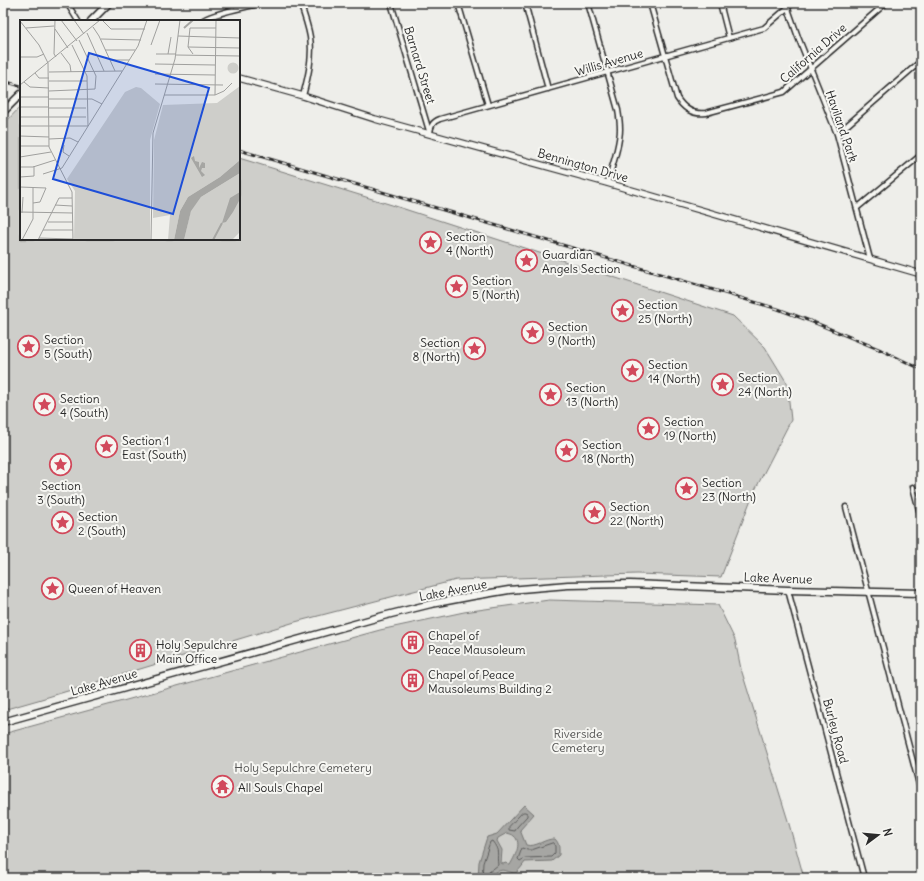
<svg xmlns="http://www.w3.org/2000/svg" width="924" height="881" font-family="Delius,sans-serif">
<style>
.green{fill:#cececa;stroke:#7c7c7a}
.water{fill:#a6a6a3;stroke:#757573;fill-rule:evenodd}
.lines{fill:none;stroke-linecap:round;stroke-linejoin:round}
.shore{stroke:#5c5c5b;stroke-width:1}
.street-casing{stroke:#2b2b2b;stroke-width:7}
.secondary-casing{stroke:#2b2b2b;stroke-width:8}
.primary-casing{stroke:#2b2b2b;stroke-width:9}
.street{stroke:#f6f6f2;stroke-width:4}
.secondary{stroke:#f6f6f2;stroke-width:5.5}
.primary{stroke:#f6f6f2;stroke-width:6}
.rail-casing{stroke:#2b2b2b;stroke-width:3}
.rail{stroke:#f6f6f2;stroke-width:1.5;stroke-dasharray:4.5;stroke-linecap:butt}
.labels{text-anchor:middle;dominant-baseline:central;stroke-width:4;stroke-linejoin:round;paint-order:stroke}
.street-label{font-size:12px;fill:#2b2b2b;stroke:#f6f6f2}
.poi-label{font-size:12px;fill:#2b2b2b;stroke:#f6f6f2;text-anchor:start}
.park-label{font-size:12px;fill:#545453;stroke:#f6f6f2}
.inset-river{fill:none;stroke:#a6a6a3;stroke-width:2}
.inset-road{fill:none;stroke:#a0a09e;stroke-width:1}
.view{fill:#1d4ed8;fill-opacity:0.15;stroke:#1d4ed8;stroke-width:2}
.inset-edge{fill:none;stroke:#2b2b2b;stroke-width:2}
</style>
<rect width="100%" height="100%" fill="#eeeeea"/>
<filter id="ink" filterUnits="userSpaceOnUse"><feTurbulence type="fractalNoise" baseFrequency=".025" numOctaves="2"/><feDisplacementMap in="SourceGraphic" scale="8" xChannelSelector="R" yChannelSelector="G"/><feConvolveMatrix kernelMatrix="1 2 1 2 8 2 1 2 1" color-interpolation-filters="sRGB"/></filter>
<g filter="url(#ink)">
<!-- green -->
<path class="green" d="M21,106V239H239V158L392,205L733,316L765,347L787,383L791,420L753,494L721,577L637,574L456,580L295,622L38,700L3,710V125Z
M549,600L718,605L735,640L741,669L789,824L804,878H3V734L380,630L464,612Z"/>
<!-- water -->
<path class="water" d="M524,805L534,814L520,830L526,845C536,848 545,838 555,839C560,844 559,849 559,855L552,861L525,862C523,865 520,869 517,872C513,874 511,872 507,871C502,869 496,871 492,875V878H478L479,862L487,837L497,834ZM507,833C510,834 512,834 514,836C523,843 514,858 510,865H508L506,863L503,864L501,863L502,850L497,841L498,838Z"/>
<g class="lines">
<!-- shore -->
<path class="shore" d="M523,812H525L527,813V816L517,827L515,831L509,830V827Z
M553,843L555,846V853L551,857L525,858L520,861L518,859L522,848L527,850H531Z
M482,878L483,863L490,842L492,841C501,852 496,854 498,865L489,872L488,878"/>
<defs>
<path id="street" d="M67,3L78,21
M300,3C304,14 308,25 310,37C313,57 308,77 303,96
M391,3L429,131
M458,3L488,105
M525,3L548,89
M588,3L618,110C619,116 620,123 620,129C620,145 612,168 607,183
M650,3L677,98C684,109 693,115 706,113L784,92L886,3
M720,3L729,38
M786,3L798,37L837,134L870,259
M202,21C210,14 242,8 254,5
M430,133C431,126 432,122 440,119L764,28L793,3
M837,134L921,61
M857,208L921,155
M913,487L921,518
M846,507L921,792
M788,590L864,878"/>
<path id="secondary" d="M239,78L303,96L375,119L607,183L921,274"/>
<path id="primary" d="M91,21L109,3
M3,112L21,94
M3,722L383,616L431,604L473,596L509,590L568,585L630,584L788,590L921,593"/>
</defs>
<!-- street casing -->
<use href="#street" class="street-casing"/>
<!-- secondary casing -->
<use href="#secondary" class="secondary-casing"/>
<!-- primary casing -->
<use href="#primary" class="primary-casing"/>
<!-- street -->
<use href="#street" class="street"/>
<!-- secondary -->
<use href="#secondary" class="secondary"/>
<!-- primary -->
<use href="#primary" class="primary"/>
<defs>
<path id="rail" d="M3,81L21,86
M239,150L559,244L778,309L818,324L881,350L921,369"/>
</defs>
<!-- rail casing -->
<use href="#rail" class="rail-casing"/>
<!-- rail -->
<use href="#rail" class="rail"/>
</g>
</g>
<!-- icons -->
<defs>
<symbol id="sight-ring" viewBox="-11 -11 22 22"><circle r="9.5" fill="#f6f6f2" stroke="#d1495b" stroke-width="1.5"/><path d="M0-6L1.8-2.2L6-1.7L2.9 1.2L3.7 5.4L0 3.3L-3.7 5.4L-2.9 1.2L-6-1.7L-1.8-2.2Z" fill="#d1495b"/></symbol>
<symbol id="building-ring" viewBox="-11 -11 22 22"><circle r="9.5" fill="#f6f6f2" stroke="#d1495b" stroke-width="1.5"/><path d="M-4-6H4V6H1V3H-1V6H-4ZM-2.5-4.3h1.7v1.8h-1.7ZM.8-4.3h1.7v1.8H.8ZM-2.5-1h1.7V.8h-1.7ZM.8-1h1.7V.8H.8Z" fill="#d1495b"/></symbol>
<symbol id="temple-ring" viewBox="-11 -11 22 22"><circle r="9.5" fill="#f6f6f2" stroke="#d1495b" stroke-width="1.5"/><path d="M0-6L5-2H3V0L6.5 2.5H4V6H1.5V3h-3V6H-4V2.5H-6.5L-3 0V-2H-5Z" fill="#d1495b"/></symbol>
</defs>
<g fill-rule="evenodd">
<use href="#sight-ring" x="418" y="230" width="25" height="25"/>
<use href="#sight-ring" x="514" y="248" width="25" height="25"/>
<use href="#sight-ring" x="444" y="274" width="25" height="25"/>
<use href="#sight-ring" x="610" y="298" width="25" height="25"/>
<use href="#sight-ring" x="520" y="320" width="25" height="25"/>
<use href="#sight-ring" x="16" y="334" width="25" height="25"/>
<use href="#sight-ring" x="462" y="336" width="25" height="25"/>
<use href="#sight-ring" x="620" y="358" width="25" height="25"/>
<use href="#sight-ring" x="710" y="372" width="25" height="25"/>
<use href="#sight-ring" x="538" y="382" width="25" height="25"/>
<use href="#sight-ring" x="32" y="392" width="25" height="25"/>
<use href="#sight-ring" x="636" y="416" width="25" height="25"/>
<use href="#sight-ring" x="94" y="434" width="25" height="25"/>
<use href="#sight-ring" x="554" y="438" width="25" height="25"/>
<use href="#sight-ring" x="48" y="452" width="25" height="25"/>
<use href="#sight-ring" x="674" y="476" width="25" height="25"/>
<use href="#sight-ring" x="582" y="500" width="25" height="25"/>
<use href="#sight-ring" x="50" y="510" width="25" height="25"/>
<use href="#sight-ring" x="40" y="576" width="25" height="25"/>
<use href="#building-ring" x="400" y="630" width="25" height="25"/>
<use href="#building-ring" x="128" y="638" width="25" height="25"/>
<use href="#building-ring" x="400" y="668" width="25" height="25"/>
<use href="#temple-ring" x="210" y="774" width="25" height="25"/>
</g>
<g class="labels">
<!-- street labels -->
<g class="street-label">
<text transform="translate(813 53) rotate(-41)">California Drive</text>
<text transform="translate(609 62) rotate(-16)">Willis Avenue</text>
<text transform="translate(420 65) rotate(73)">Barnard Street</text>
<text transform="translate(842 126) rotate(71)">Haviland Park</text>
<text transform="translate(583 165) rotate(16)">Bennington Drive</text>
<text transform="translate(778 578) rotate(2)">Lake Avenue</text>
<text transform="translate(453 590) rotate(-11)">Lake Avenue</text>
<text transform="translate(104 682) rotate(-16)">Lake Avenue</text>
<text transform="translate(836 731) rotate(75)">Burley Road</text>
</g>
<!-- poi labels -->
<g class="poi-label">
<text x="446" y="236">Section<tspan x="446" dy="14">4 (North)</tspan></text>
<text x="542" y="254">Guardian<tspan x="542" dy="14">Angels Section</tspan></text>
<text x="472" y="280">Section<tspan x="472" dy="14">5 (North)</tspan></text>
<text x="638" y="304">Section<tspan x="638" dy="14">25 (North)</tspan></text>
<text x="548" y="326">Section<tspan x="548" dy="14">9 (North)</tspan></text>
<text x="44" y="339">Section<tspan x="44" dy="14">5 (South)</tspan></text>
<text x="460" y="342" text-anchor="end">Section<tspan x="460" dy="14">8 (North)</tspan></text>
<text x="648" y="364">Section<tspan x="648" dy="14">14 (North)</tspan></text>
<text x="738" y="377">Section<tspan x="738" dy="14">24 (North)</tspan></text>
<text x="566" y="387">Section<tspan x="566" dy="14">13 (North)</tspan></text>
<text x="60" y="398">Section<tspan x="60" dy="14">4 (South)</tspan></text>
<text x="664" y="421">Section<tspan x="664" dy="14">19 (North)</tspan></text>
<text x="122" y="440">Section 1<tspan x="122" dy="14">East (South)</tspan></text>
<text x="582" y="444">Section<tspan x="582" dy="14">18 (North)</tspan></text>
<text x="702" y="482">Section<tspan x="702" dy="14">23 (North)</tspan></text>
<text x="61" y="485" text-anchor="middle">Section<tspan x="61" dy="14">3 (South)</tspan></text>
<text x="610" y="506">Section<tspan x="610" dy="14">22 (North)</tspan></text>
<text x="78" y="516">Section<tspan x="78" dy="14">2 (South)</tspan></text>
<text x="68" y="588">Queen of Heaven</text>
<text x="428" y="635">Chapel of<tspan x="428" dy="14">Peace Mausoleum</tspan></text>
<text x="156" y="644">Holy Sepulchre<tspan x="156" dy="14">Main Office</tspan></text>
<text x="428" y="674">Chapel of Peace<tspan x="428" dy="14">Mausoleums Building 2</tspan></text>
<text x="238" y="787">All Souls Chapel</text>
</g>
<!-- park labels -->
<g class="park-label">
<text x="578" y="733">Riverside<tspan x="578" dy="14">Cemetery</tspan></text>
<text x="303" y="767">Holy Sepulchre Cemetery</text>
</g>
</g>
<!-- overview -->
<g transform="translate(20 20)">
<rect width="220" height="220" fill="#eeeeea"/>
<path d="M207.5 48a5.5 5.5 0 1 1 11 0a5.5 5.5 0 1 1-11 0ZM220,66V140L200,157L168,177L160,191L154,220H148L150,195L133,198L134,120L143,85L197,83ZM116,67L121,68L140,84L130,120V220H54L55,171L47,159L105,72ZM220,153V212L212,220H164L171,190L181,177Z" fill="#cececa"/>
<path d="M174,136L175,141L179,142V148L182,142L185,143V148H182L181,151L185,155L182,157L171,138ZM220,140V153L181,177L171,191L164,220H154L160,191L168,177L200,157ZM220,172V179L213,192L206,202L202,203L210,178Z" fill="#a6a6a3"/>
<path class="inset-river" d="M164,8L173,0M193,220L202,203"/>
<path class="inset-road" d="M35,0L34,34L36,37M41,0L57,21M54,0L64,14M82,0L91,9H125M0,1L19,25L28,43L29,127L52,172L53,220M73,7L79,16L95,51M6,8L34,6M35,9L48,28M67,13L84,51M158,16L220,18M81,19L121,20M131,25L140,0M168,27L220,28M85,30H115M41,33L50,45L51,52M136,34H156M148,34L151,17M173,34L168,27L170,8H196M156,35L220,36M0,37H17L24,34M90,40H109M135,44L195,45M29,52L102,51M15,53L19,58H29M135,54L195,55M29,61H67M4,62L10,67L29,68M135,64L203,65M0,65L80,0M29,71L75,69L76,56L59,20M144,75H195L204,71L212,63M195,75L196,0M0,77H29M29,79H72L82,84M0,87H29M29,88H66M0,97H29M29,97H66M0,106H68L67,56L52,25M0,116L29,117M29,119L50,118L58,122M44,125L43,132L49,136M0,126H29M0,137L31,132M0,147H13L35,140M23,154L42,148L118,26L127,0M0,157L14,156V146M0,167L26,168L20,182L13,183M35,185L52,186M0,192L53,193M2,193L3,177M28,202H53M23,210H53M19,218L53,219M2,220L13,199V167M18,220L39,178H52M131,220L133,113L155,39L160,0"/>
<path class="view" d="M69,33L189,68L153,194L33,159Z"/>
<rect width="220" height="220" class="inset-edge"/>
</g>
<!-- margin -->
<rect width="924" height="881" fill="none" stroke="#f6f6f2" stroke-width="16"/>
<rect x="8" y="8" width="908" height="865" fill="none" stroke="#2b2b2b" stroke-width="1.5" filter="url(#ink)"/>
<!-- north arrow -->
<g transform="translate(878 835) rotate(74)" stroke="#f6f6f2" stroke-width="3" paint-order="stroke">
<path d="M0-3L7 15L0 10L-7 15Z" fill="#2b2b2b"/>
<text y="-6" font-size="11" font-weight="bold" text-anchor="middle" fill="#2b2b2b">N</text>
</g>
</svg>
